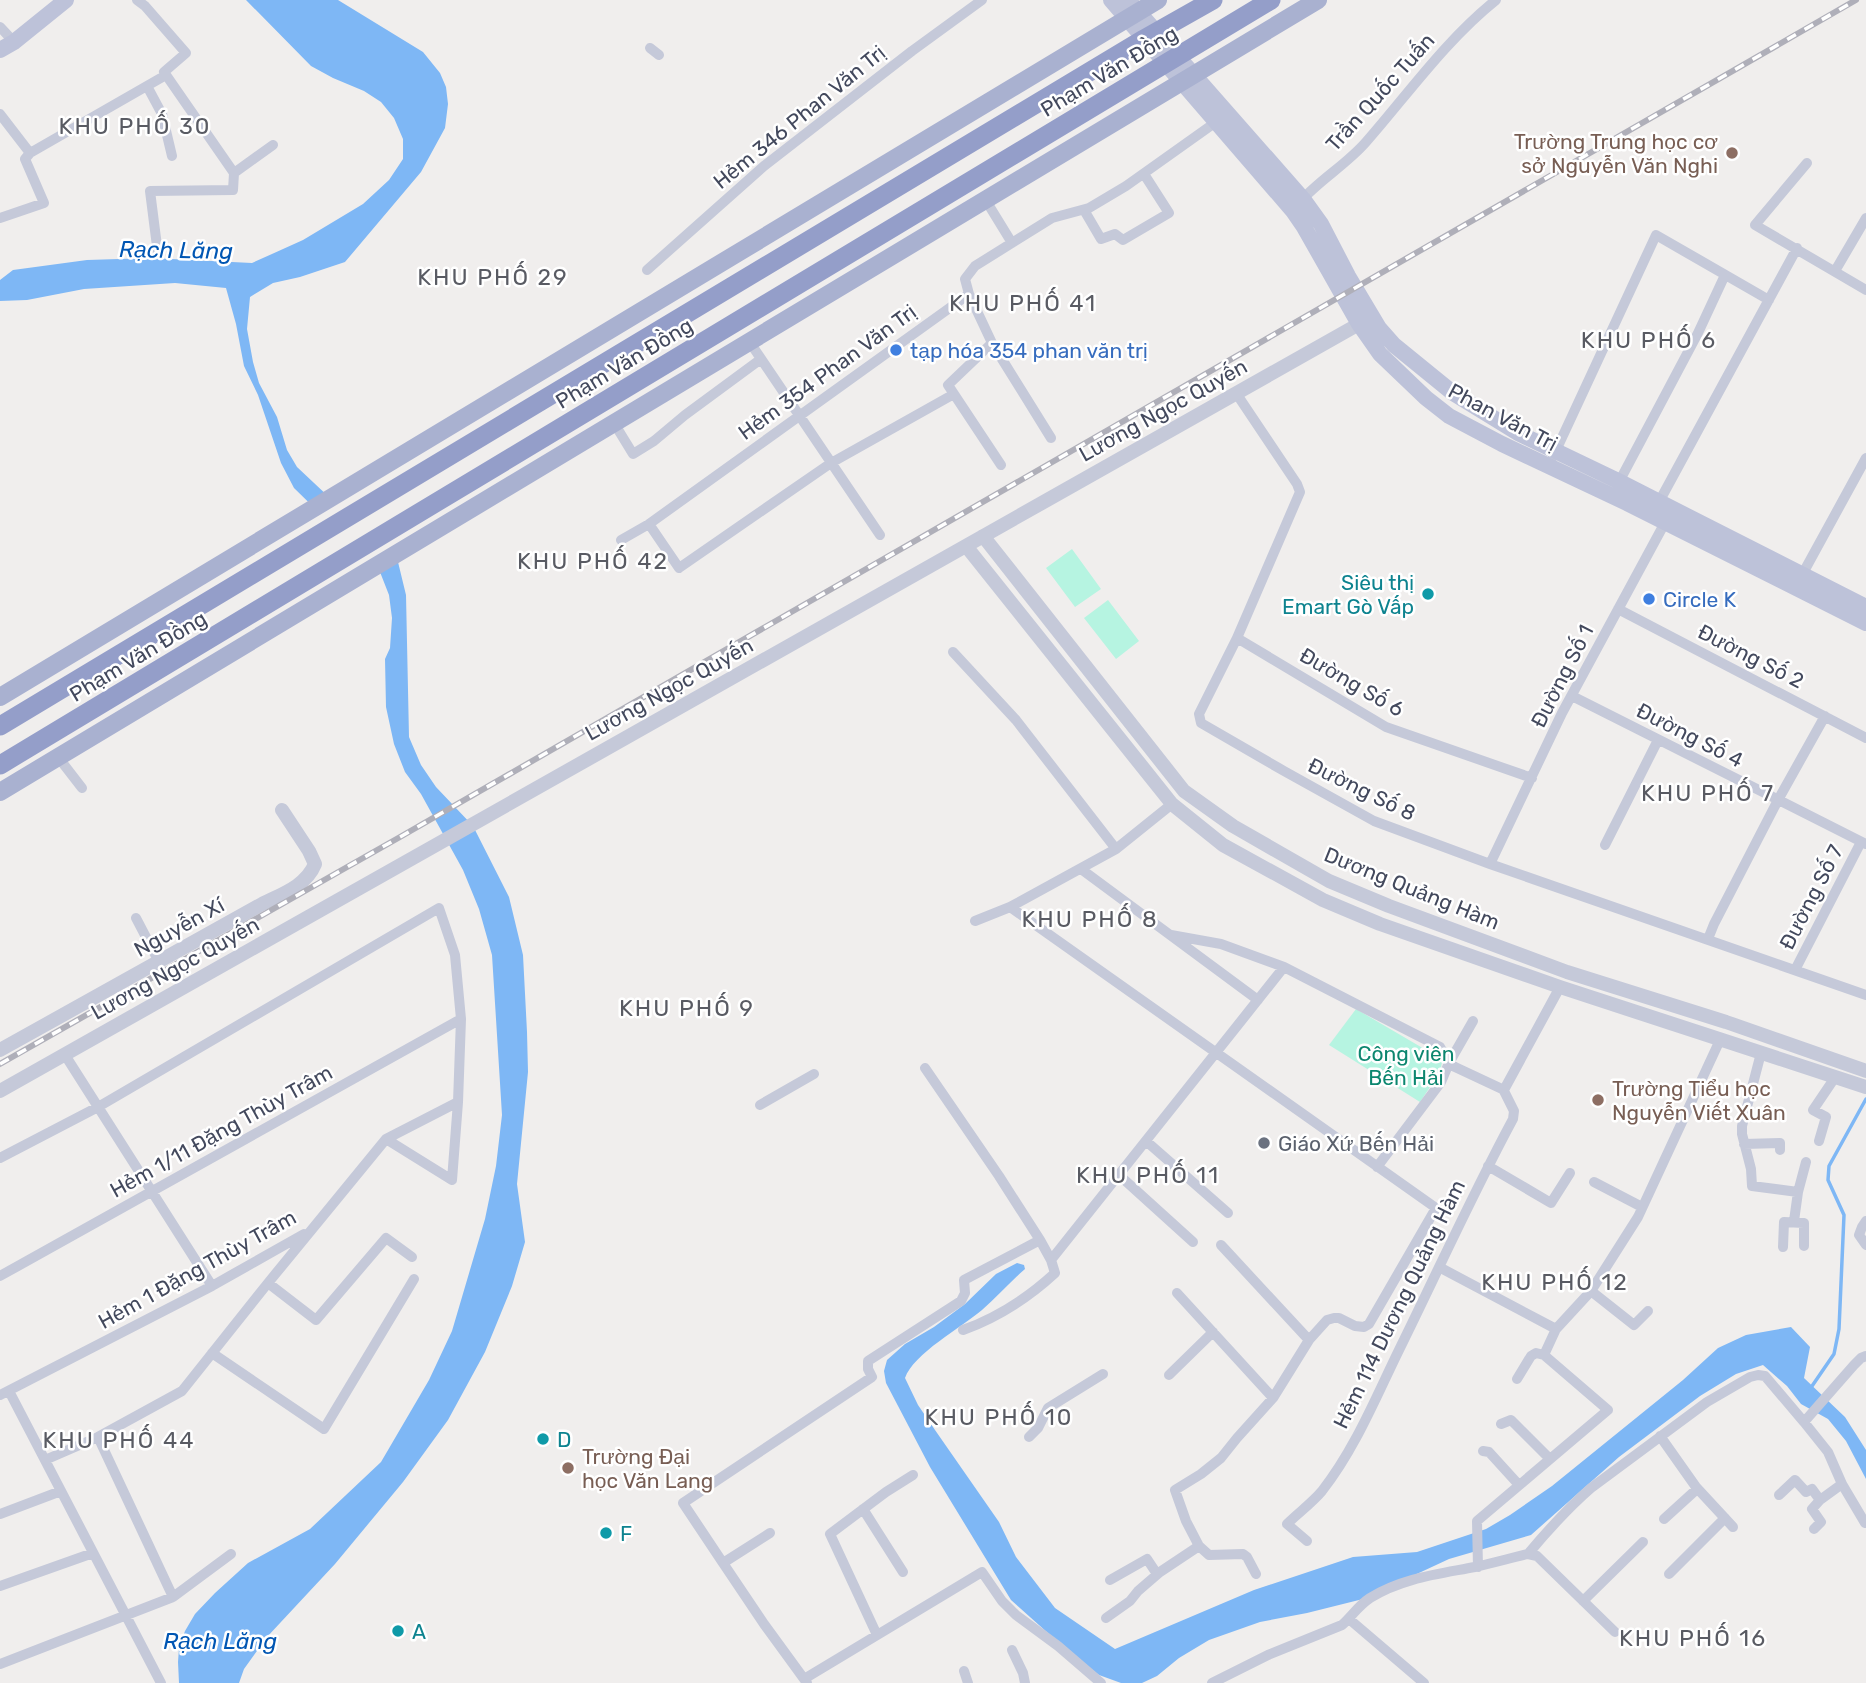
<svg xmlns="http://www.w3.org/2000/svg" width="1866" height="1683" font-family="Rubik,sans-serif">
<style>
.green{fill:#b6f4e1}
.water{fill:#7eb7f5}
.pier{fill:#f0eeed}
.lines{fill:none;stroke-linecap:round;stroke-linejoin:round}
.stream{stroke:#7eb7f5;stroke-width:3.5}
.minor{stroke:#c5c9d9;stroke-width:10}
.tertiary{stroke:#c5c9d9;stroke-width:14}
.secondary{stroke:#bdc2d9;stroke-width:16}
.primary{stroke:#a9b1d0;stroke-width:18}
.trunk{stroke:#949ec9;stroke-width:19}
.rail-casing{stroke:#afafb9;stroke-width:6}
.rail{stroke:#fff;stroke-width:3.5;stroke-dasharray:10;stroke-linecap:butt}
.education-dot{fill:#8d6e63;stroke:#fff;stroke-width:2.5}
.shop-dot{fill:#3f7fe0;stroke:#fff;stroke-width:2.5}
.culture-dot{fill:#0f9aa8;stroke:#fff;stroke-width:2.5}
.worship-dot{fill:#6b7280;stroke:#fff;stroke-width:2.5}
.labels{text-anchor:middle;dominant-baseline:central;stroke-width:5;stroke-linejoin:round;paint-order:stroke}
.street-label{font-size:21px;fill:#43495d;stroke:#fff}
.education-label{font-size:21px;fill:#785e54;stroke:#fff;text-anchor:start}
.shop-label{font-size:21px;fill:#366cbe;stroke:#fff;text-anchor:start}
.culture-label{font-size:21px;fill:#0d838f;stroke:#fff;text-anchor:start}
.park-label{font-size:21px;fill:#0c866f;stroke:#fff}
.worship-label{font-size:21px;fill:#5b616d;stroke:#fff;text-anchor:start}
.neighbourhood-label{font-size:23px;letter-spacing:2px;fill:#595b63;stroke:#fff}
.water-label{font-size:23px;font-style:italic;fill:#0056b3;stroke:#fff}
</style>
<rect width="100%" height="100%" fill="#f0eeed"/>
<!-- green -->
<path class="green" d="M1072,549L1101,589L1075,607L1046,568Z
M1108,600L1139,641L1116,659L1084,618Z
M1356,1009L1438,1057L1442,1062L1440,1072L1420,1102L1329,1045Z"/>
<!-- water -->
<path class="water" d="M246,0H338L423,52L440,73L446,87L448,104L445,128L421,172L345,262L300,277L273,283L250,297L247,329L253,362L259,383L277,417L287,450L297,467L398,562L406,595L409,737L421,765L436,787L473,826L509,897L523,955L527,1032L528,1072L517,1184L525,1242L512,1286L485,1352L448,1420L403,1482L335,1564L267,1637L244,1669L239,1683H179L178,1662L179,1648L185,1631L195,1614L215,1593L248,1563L310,1529L381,1462L429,1380L452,1331L485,1219L496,1166L502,1115L492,955L479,909L463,870L421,794L405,772L394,744L386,707L385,659L390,648L392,618L389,595L380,572L294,488L281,463L258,395L244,366L236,324L226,288L175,283L84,289L27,300L0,301V280L13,270L87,260L151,258L252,263L303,240L363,204L389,180L403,159V139L394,118L381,102L364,91L333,78L311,66Z
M1017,1263L1024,1265L1025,1269C1010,1282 997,1297 982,1310C962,1327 913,1354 905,1378L918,1405L935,1430L999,1522L1016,1557L1055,1608L1115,1649L1254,1590L1353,1557L1417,1552L1486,1529L1510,1515L1552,1486L1683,1380L1718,1348L1746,1335L1791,1327L1810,1347L1804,1378L1845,1417L1866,1450V1479L1846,1441L1828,1419L1801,1404L1787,1386L1763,1365L1736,1374L1700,1396L1619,1457L1531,1535L1449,1559L1363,1599L1307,1613L1260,1622L1209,1640L1179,1658L1157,1676L1142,1683H1121L1099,1675L1068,1651L1011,1600L930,1467L886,1383L884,1371L887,1360L905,1344L934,1327L965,1304L996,1274Z"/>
<!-- pier -->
<path class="pier" d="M329,493L400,559L376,573L306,507Z"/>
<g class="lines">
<!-- stream -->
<path class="stream" d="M1810,1389L1834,1354L1839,1329L1844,1215L1828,1180L1829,1166L1866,1099"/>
<!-- minor -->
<path class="minor" d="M137,0L145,6L186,53L164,72L234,173L233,190L150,191L158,254
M0,27L14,42
M650,48L659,55
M147,86L162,114L172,156
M0,114L30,153
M30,153L166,75
M1807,163L1755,225L1866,290
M234,173L273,145
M985,199L1012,243
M1299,203C1319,180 1346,165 1366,142C1408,94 1446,40 1496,0
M1084,210L1101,239L1115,234L1123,240L1169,213L1144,174
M0,218L44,203L25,159L30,153
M647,270L764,166L912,51L982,0
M1835,271L1866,218
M969,294L992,343L948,385L1001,465
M749,341L880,535
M992,343L1051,438
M1236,393L1297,484L1300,492L1237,638L1199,714L1201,723L1284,771L1374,821L1490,864L1866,995
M614,423L633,454L654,441L685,415L761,359
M1553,457L1656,235L1769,300
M1619,482L1698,333L1725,275
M1659,502L1797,248
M649,524L679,568L831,463L954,394
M621,540L649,524L969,294L965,279L975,266L1052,218L1089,208L1126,186L1216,122
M1802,575L1866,458
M1618,609L1866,738
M1237,638L1386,727L1532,778
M953,652L1016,720L1116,849
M1572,696L1866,844
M58,757L82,788
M1605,845L1658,740
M1490,864L1562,713L1668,517
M1081,869L1258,1000
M1010,907L1436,1208L1369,1324L1364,1327L1355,1326L1339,1318H1334L1327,1320L1309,1340L1273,1398L1237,1438L1221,1458L1201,1474L1175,1490L1186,1521L1199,1546L1160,1572L1138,1591L1130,1601L1106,1618
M136,918L159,962
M975,921L1010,907L1116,849L1172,804
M1171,935L1221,944L1284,967L1440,1047L1449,1063L1455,1067L1502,1089L1505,1088L1560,987
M1708,939L1714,924L1778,800L1825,716
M1795,970L1861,842
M1761,1053L1742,1126V1134L1751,1169L1752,1186L1798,1192L1794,1221
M65,1055L212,1286
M925,1068L999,1176L1040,1240
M760,1105L814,1074
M1146,1141L1228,1213
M1819,1141L1826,1117L1813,1110L1836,1076
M1744,1144L1780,1143V1150
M0,1158L98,1107L439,908L455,955L461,1019L458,1102L452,1180L386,1139
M1488,1166L1551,1203L1570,1173
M1377,1167L1441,1082L1449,1063L1473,1021
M1119,1175L1193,1242
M1594,1182L1642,1207
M1798,1192L1806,1162
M1866,1221L1862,1227L1859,1235L1866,1245
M1221,1245L1309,1340
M1783,1247L1784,1222L1804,1223V1246
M1439,1267L1556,1329
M0,1276L461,1019
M268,1283L316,1320L386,1238L412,1257
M1591,1291L1634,1325L1648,1311
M1177,1293L1273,1398
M963,1330C996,1318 1029,1297 1055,1273L1051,1260
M212,1353L324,1429L414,1279
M1169,1375L1213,1332
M1517,1379L1531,1356L1536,1353L1544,1355
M9,1391L161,1683
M0,1395L212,1286L304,1234
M1804,1422L1828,1452L1842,1484L1865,1523
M1501,1424L1511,1420L1550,1459
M1660,1436L1696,1487L1733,1527
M1029,1437L1038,1428L1048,1408L1103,1374
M1483,1451L1489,1452L1519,1485
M45,1460L98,1437
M1779,1495L1795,1480L1806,1492L1812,1489L1820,1500L1812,1509L1821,1522L1814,1529
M1820,1500L1842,1484
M863,1509L903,1572
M0,1514L61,1491
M1664,1519L1697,1489
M770,1533L723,1563L683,1503L872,1377L868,1369V1361L961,1301L965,1293L964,1280L1040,1240L1051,1260L1284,967
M1307,1541L1287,1524C1298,1513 1312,1503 1322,1491C1355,1449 1376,1397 1399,1350C1437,1273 1472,1195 1513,1119L1514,1111L1503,1089
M1199,1546L1209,1555L1243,1554L1247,1557L1256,1574
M1528,1554C1548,1530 1568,1508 1591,1488L1707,1402L1750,1377L1758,1375L1765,1376L1804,1422L1854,1365L1861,1358L1866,1356
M1528,1554L1537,1556L1615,1632
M723,1563L764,1624L807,1683
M1478,1567L1477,1521L1608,1410L1544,1355L1556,1329L1591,1291L1638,1217L1720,1040
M1669,1574L1725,1518
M1110,1580L1147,1559L1157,1574
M0,1586L93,1553
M173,1597L98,1437L182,1391L268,1283L386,1139L458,1102
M1583,1601L1643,1542
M1349,1619L1424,1683
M877,1635L830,1534L886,1492L913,1475
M1012,1650L1023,1673L1025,1683
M0,1664L173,1597L231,1554
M964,1671L968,1683
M804,1679L982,1572L1002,1601L1016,1615L1058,1646L1101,1683
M1212,1683L1268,1655L1342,1625C1352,1616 1358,1606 1370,1598C1402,1578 1439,1574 1475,1567C1493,1563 1511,1558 1528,1554"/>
<!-- tertiary -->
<path class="tertiary" d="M983,536L1184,791L1233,826L1329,881L1389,906L1567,972L1726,1022L1866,1071
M966,546L1172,804L1223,845L1323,900L1380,924L1560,987L1866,1087
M0,1050L262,904C282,894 306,886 315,864L309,851L282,810
M0,1091L1359,324"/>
<!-- secondary -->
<path class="secondary" d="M1111,0L1293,211L1304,227L1359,324L1380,354L1426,398L1449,416L1502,444L1627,503L1866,623
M1128,0L1303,199L1321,224L1348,276L1379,328L1394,345L1453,393L1518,433L1616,480L1866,607
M0,50L14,42L66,0"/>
<!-- primary -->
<path class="primary" d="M0,697L1158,0
M0,792L1318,0"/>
<!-- trunk -->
<path class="trunk" d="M0,726L1144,39L1213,0
M0,765L1271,0"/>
<defs>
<path id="rail" d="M0,1064L400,837L1856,0"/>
</defs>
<!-- rail casing -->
<use href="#rail" class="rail-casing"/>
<!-- rail -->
<use href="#rail" class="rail"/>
</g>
<!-- markers -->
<g class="education-dot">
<circle cx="1732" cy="153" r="7"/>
<circle cx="1598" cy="1100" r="7"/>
<circle cx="568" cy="1468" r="7"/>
</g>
<g class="shop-dot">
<circle cx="896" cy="350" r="7"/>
<circle cx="1649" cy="599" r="7"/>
</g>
<g class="culture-dot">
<circle cx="1428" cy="594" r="7"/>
<circle cx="543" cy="1439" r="7"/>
<circle cx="606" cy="1533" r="7"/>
<circle cx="398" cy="1631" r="7"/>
</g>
<circle class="worship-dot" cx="1264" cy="1143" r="7"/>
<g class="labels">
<!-- street labels -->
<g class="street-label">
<text transform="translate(1109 71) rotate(-31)">Phạm Văn Đồng</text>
<text transform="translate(1380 92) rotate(-48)">Trần Quốc Tuấn</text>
<text transform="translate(799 117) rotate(-39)">Hẻm 346 Phan Văn Trị</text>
<text transform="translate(624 363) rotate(-31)">Phạm Văn Đồng</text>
<text transform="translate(827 372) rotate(-36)">Hẻm 354 Phan Văn Trị</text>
<text transform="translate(1163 410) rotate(-29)">Lương Ngọc Quyến</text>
<text transform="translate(1503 417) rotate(28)">Phan Văn Trị</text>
<text transform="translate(138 656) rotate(-31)">Phạm Văn Đồng</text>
<text transform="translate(1751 656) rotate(27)">Đường Số 2</text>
<text transform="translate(1562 676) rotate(-63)">Đường Số 1</text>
<text transform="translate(1352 682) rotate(30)">Đường Số 6</text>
<text transform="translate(669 689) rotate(-29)">Lương Ngọc Quyến</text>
<text transform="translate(1690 735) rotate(27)">Đường Số 4</text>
<text transform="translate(1362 789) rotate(26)">Đường Số 8</text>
<text transform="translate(1412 888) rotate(22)">Dương Quảng Hàm</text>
<text transform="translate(1811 897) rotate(-63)">Đường Số 7</text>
<text transform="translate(179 927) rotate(-29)">Nguyễn Xí</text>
<text transform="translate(175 968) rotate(-29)">Lương Ngọc Quyến</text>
<text transform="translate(221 1131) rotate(-29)">Hẻm 1/11 Đặng Thùy Trâm</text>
<text transform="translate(197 1269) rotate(-29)">Hẻm 1 Đặng Thùy Trâm</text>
<text transform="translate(1399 1304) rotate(-64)">Hẻm 114 Dương Quảng Hàm</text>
</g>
<!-- education labels -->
<g class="education-label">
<text x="1718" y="141" text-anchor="end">Trường Trung học cơ<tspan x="1718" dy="24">sở Nguyễn Văn Nghi</tspan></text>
<text x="1612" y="1088">Trường Tiểu học<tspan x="1612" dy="24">Nguyễn Viết Xuân</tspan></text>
<text x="582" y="1456">Trường Đại<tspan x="582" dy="24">học Văn Lang</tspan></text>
</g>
<!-- shop labels -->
<g class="shop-label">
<text x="910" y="350">tạp hóa 354 phan văn trị</text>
<text x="1663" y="599">Circle K</text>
</g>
<!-- culture labels -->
<g class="culture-label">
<text x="1414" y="582" text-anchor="end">Siêu thị<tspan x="1414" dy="24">Emart Gò Vấp</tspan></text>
<text x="557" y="1439">D</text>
<text x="620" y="1533">F</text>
<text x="412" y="1631">A</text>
</g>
<!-- park labels -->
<g class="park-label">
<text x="1406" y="1053">Công viên<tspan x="1406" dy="24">Bến Hải</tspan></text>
</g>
<!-- worship labels -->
<g class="worship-label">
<text x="1278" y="1143">Giáo Xứ Bến Hải</text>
</g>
<!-- neighbourhood labels -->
<g class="neighbourhood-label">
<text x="135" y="126">KHU PHỐ 30</text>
<text x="493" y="277">KHU PHỐ 29</text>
<text x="1023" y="303">KHU PHỐ 41</text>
<text x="1649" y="340">KHU PHỐ 6</text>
<text x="593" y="561">KHU PHỐ 42</text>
<text x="1708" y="793">KHU PHỐ 7</text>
<text x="1090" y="919">KHU PHỐ 8</text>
<text x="687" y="1008">KHU PHỐ 9</text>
<text x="1148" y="1175">KHU PHỐ 11</text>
<text x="1555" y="1282">KHU PHỐ 12</text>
<text x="999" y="1417">KHU PHỐ 10</text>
<text x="119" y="1440">KHU PHỐ 44</text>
<text x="1693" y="1638">KHU PHỐ 16</text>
</g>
<!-- water labels -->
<g class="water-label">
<text transform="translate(176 250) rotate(1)">Rạch Lăng</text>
<text x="220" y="1641">Rạch Lăng</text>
</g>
</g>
</svg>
